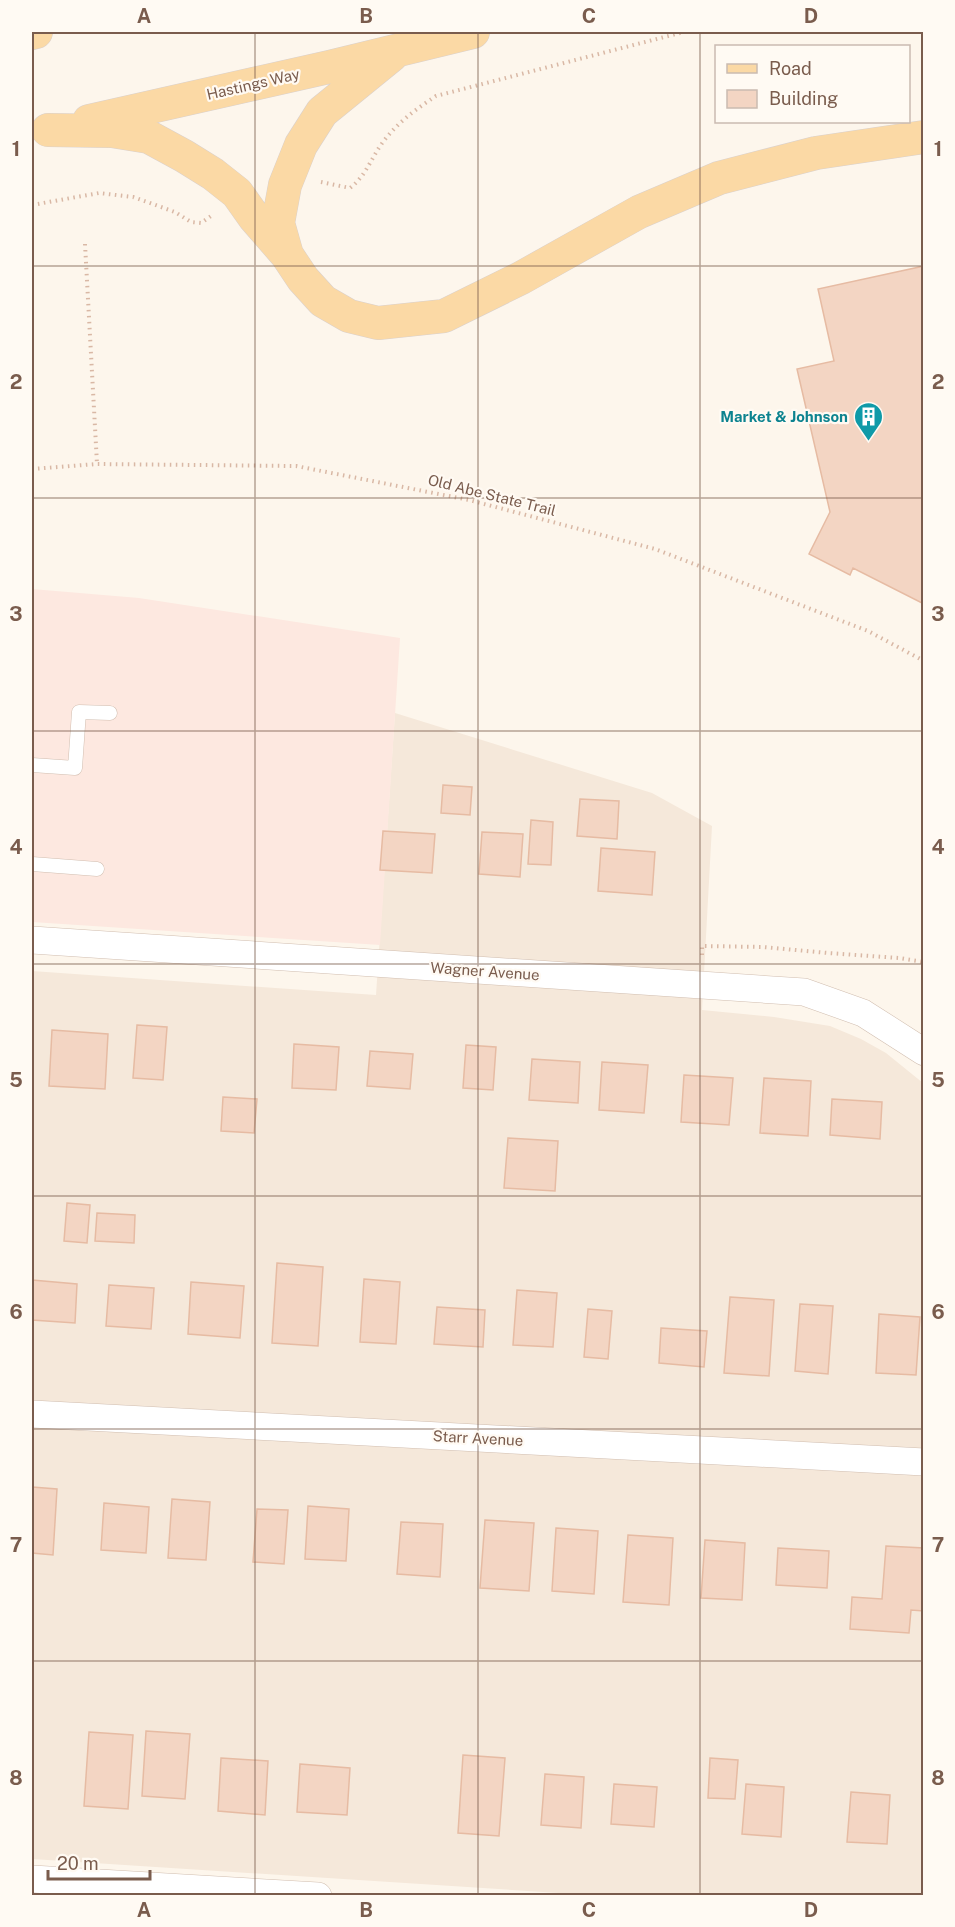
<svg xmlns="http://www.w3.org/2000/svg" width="955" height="1927" font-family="'Public Sans',sans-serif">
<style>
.residential{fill:#f5e8da}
.commercial{fill:#fde8e0}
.building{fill:#f3d5c3;stroke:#e6bba3;stroke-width:1.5}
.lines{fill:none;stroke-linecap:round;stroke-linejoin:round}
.service-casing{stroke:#d1beb0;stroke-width:15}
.minor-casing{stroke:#d1beb0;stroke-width:28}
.primary-casing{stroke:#dad1cd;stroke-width:34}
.path{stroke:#d9b8a5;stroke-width:4;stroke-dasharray:1.5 4.5;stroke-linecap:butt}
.service{stroke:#fff;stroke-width:14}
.minor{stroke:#fff;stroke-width:27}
.primary{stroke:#fbd9a5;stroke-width:33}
.grid{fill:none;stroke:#7a5c4d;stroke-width:1.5;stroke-opacity:0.55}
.labels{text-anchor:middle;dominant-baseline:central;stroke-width:4.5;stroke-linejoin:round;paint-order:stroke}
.street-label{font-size:15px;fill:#7a5c4d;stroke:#fffaf3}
.culture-label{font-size:15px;font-weight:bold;fill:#0d838f;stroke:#fffaf3;text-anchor:end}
.neatline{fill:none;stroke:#7a5c4d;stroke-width:2}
.grid-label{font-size:20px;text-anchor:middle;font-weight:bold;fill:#7a5c4d}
</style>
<rect width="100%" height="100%" fill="#fdf6ec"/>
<!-- residential -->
<path class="residential" d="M395,713L652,793L712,826L702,1010L774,1017L830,1026L861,1039L886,1053L923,1083V1895H590L32,1859V971L376,995Z"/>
<!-- commercial -->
<path class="commercial" d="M32,589L139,598L400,638L380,945L32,922Z"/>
<!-- building -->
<path class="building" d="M924,266V604L853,568L850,575L809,554L830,512L797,369L834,361L818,289Z
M443,785L472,787L470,815L441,813Z
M580,799L619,801L617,839L577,836Z
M531,820L553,822L551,865L528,864Z
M383,831L435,834L432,873L380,870Z
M482,832L523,834L520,877L479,874Z
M601,848L655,852L652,895L598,891Z
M137,1025L167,1027L163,1080L133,1078Z
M52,1030L108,1034L105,1089L49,1086Z
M294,1044L339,1047L336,1090L292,1088Z
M466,1045L496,1047L493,1090L463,1088Z
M370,1051L413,1054L410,1089L367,1086Z
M532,1059L580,1062L578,1103L529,1100Z
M602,1062L648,1065L644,1113L599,1110Z
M684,1075L733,1078L729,1125L681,1122Z
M764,1078L811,1081L808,1136L760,1133Z
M223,1097L257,1099L254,1133L221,1131Z
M832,1099L882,1102L880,1139L830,1135Z
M508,1138L558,1141L555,1191L504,1188Z
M67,1203L90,1205L87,1243L64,1241Z
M97,1213L135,1215L134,1243L95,1241Z
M277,1263L323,1267L318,1346L272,1343Z
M364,1279L400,1282L396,1344L360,1342Z
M32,1280L77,1284L75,1323L32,1320Z
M191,1282L244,1286L240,1338L188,1334Z
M109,1285L154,1288L151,1329L106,1326Z
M517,1290L557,1293L553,1347L513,1345Z
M730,1297L774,1300L769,1376L724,1373Z
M800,1304L833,1306L828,1374L795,1371Z
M437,1307L485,1310L483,1347L434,1344Z
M588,1309L612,1311L608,1359L584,1357Z
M879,1314L920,1317L916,1375L876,1373Z
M661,1328L707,1331L704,1367L659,1363Z
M32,1487L57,1489L53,1555L32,1553Z
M172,1499L210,1502L206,1560L168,1558Z
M104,1503L149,1507L146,1553L101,1550Z
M308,1506L349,1509L346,1561L305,1559Z
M257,1509L288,1510L284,1564L253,1562Z
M485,1520L534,1523L529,1591L480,1588Z
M401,1522L443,1524L440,1577L397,1574Z
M556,1528L598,1531L594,1594L552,1591Z
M628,1535L673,1538L669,1605L623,1602Z
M705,1540L745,1543L742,1600L701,1598Z
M886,1546L924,1548V1611L911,1610L909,1633L850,1629L852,1597L882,1599Z
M778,1548L829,1551L827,1588L776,1585Z
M146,1731L190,1734L185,1799L142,1796Z
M89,1732L133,1735L128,1809L84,1806Z
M463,1755L505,1758L499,1836L458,1833Z
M221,1758L268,1761L265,1815L218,1811Z
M710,1758L738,1760L735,1799L708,1798Z
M300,1764L350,1768L347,1815L297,1812Z
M545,1774L584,1777L581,1828L541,1825Z
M614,1784L657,1787L654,1827L611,1824Z
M746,1784L784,1787L781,1837L742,1834Z
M851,1792L890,1795L887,1844L847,1842Z"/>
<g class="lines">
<defs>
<path id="service" d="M32,765L75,768L79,712L110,713
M32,864L97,869"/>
<path id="minor" d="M32,940L804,992L863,1013L924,1052
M32,1414L924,1462
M32,1879L318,1896"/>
<path id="primary" d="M32,33L36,32
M89,121L329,67L473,32
M48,130L112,131L149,137L184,156L213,174L237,193L254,217L287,255L303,279L323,301L349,316L378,323L444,316L521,278L639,212L719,178L816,153L924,137
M287,255L278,223L285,185L301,145L322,112L392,55"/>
</defs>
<!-- service casing -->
<use href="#service" class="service-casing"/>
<!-- minor casing -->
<use href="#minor" class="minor-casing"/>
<!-- primary casing -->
<use href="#primary" class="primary-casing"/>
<!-- path -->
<path class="path" d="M321,182L350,188C366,176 371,158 383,142C397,123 416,109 436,96L684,32
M32,205L99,193L133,197L175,212L191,222L201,223L211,216
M85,244L97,464
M32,469L97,464L296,466L469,500L655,549L868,631L924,661
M702,955V946L763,947L828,953L899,958L924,962"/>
<!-- service -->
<use href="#service" class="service"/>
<!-- minor -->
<use href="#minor" class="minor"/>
<!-- primary -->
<use href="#primary" class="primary"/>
</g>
<!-- grid -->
<path class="grid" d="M255,32V1896M478,32V1896M700,32V1896M32,266H924M32,498H924M32,731H924M32,964H924M32,1196H924M32,1429H924M32,1661H924"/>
<!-- icons -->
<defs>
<symbol id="building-pin" viewBox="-11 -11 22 30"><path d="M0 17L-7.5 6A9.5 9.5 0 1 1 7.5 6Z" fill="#0f9aa8" stroke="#fffaf3"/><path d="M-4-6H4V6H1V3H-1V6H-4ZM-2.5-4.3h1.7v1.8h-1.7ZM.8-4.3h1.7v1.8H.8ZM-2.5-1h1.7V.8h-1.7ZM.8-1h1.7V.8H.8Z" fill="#fff"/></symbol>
</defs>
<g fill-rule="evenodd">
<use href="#building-pin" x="852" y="400" width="33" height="45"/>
</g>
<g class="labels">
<!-- street labels -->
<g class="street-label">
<text transform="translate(253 84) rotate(-13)">Hastings Way</text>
<text transform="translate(492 495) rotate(14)">Old Abe State Trail</text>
<text transform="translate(485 971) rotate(4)">Wagner Avenue</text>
<text transform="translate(478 1438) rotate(3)">Starr Avenue</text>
</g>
<!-- culture labels -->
<g class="culture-label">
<text x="848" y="416">Market &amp; Johnson</text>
</g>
</g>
<!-- border -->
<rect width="955" height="1927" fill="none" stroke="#fffaf3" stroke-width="66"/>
<!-- legend -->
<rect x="715" y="45" width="195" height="78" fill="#fffaf3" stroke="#cabbb1" stroke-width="1.5"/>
<rect x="727" y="64" width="30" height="9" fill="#fbd9a5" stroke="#cabbb1" stroke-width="1.5"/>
<text x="769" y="75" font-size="18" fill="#7a5c4d">Road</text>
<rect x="727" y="90" width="30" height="18" fill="#f3d5c3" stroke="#cabbb1" stroke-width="1.5"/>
<text x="769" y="105" font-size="18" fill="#7a5c4d">Building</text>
<!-- scale -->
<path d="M48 1870v9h102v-9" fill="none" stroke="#7a5c4d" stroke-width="3"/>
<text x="57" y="1870" font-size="18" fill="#7a5c4d" stroke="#fffaf3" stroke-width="4.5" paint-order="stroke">20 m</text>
<rect x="33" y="33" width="889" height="1861" class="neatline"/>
<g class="grid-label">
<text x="144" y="23">A</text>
<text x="366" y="23">B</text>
<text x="589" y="23">C</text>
<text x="811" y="23">D</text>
<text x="16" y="156">1</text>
<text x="938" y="156">1</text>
<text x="16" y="389">2</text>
<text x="938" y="389">2</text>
<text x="16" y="621">3</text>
<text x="938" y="621">3</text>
<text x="16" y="854">4</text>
<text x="938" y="854">4</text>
<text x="16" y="1087">5</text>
<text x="938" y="1087">5</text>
<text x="16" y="1319">6</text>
<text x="938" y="1319">6</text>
<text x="16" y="1552">7</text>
<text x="938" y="1552">7</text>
<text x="16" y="1785">8</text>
<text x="938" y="1785">8</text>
<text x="144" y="1917">A</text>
<text x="366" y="1917">B</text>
<text x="589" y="1917">C</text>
<text x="811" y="1917">D</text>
</g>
</svg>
